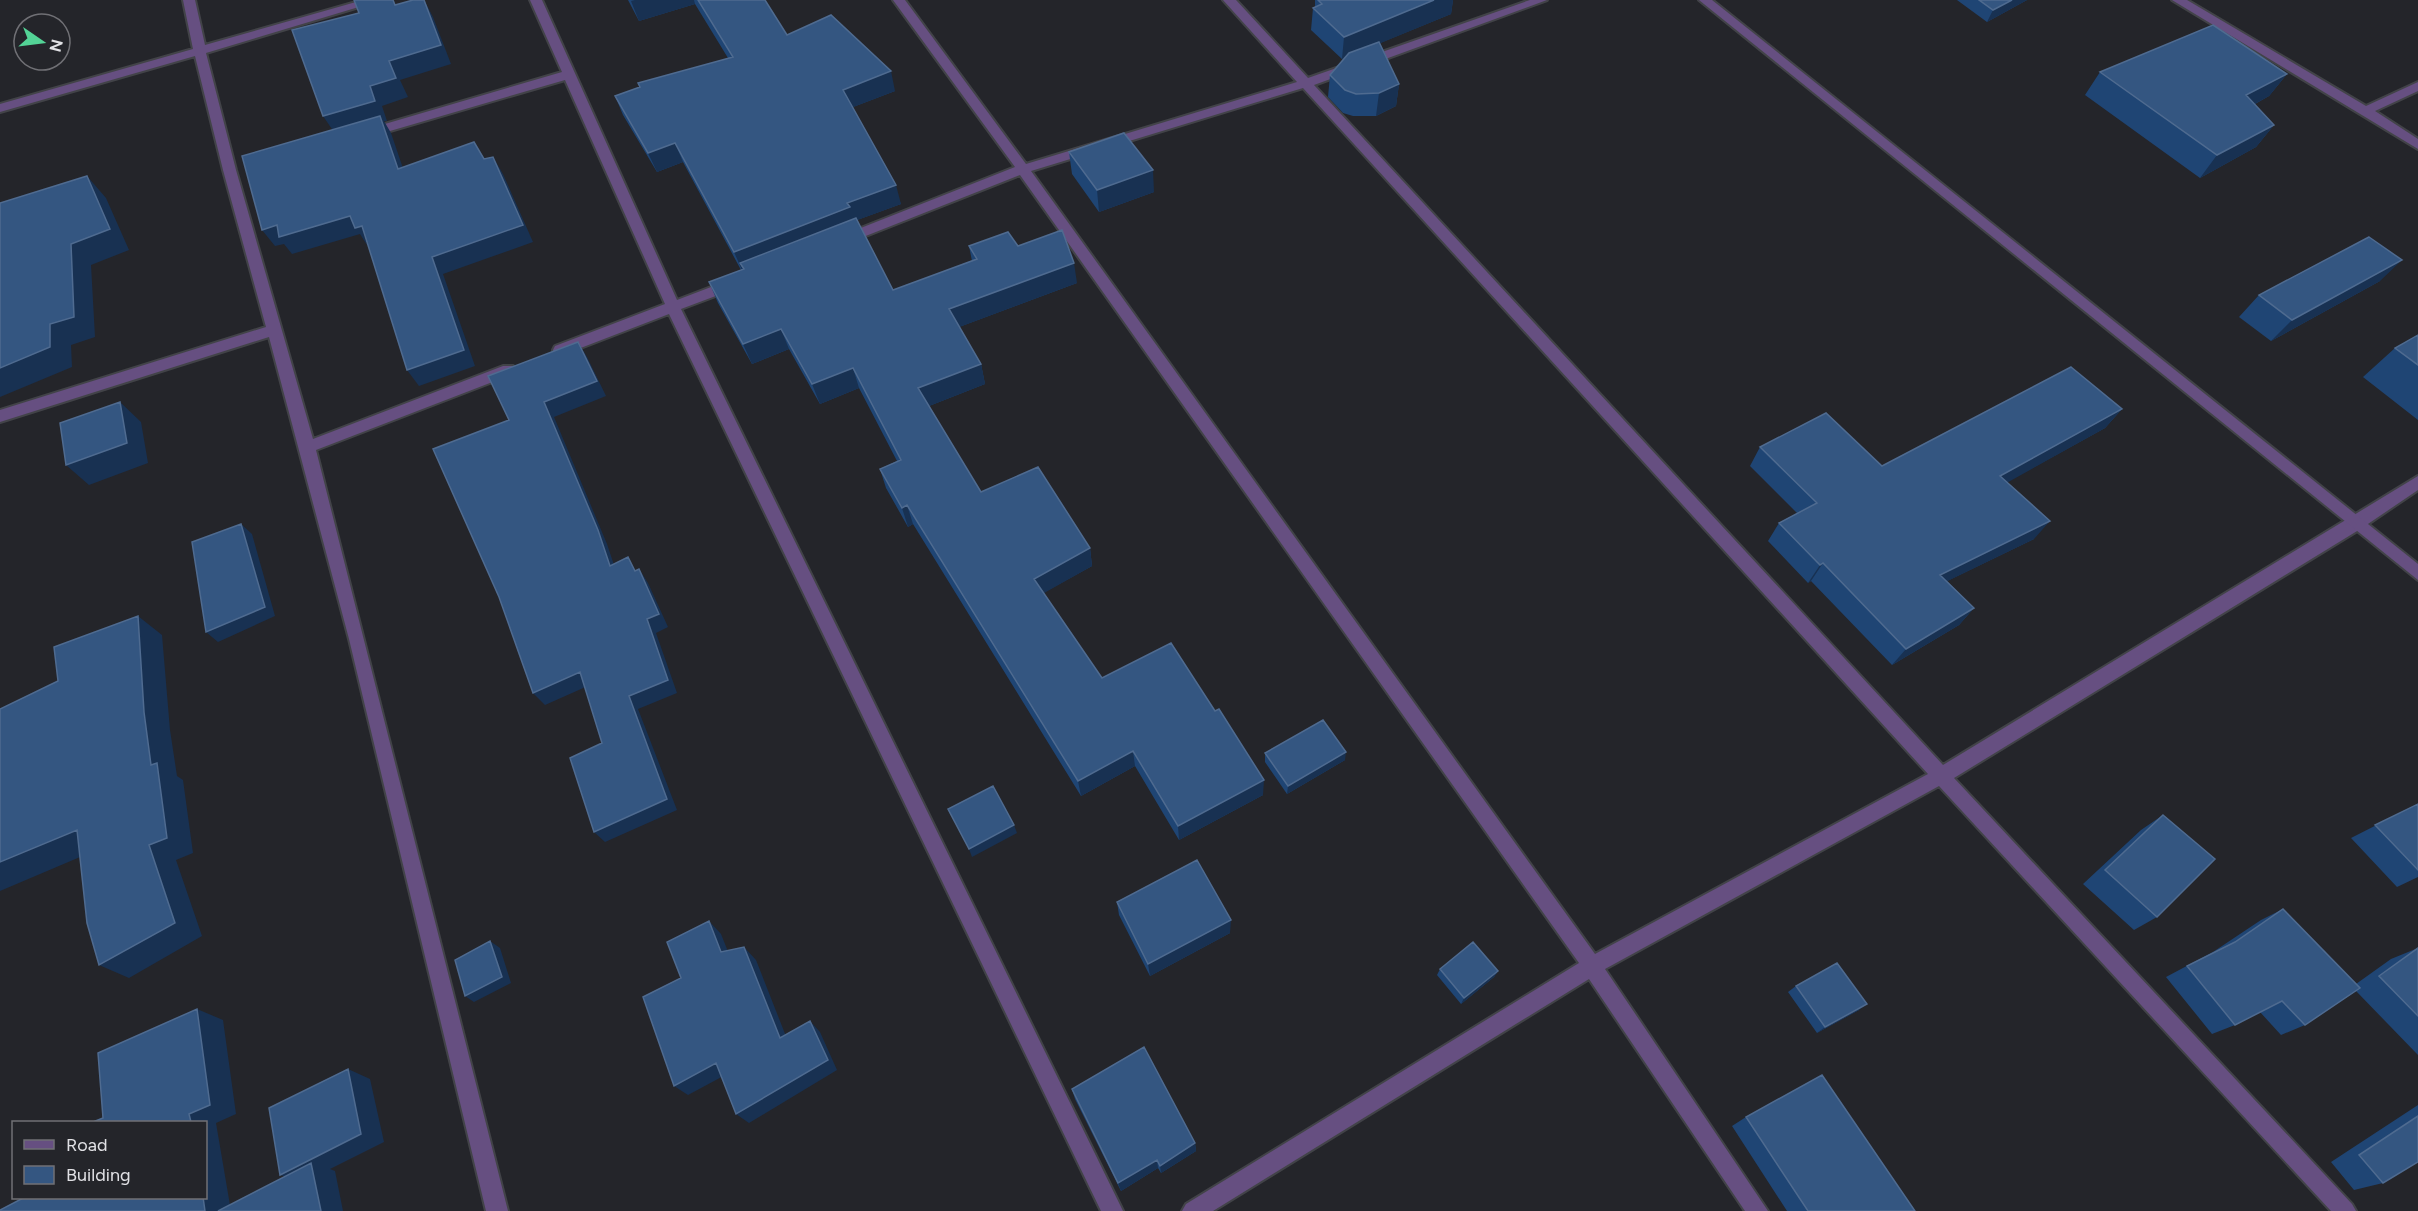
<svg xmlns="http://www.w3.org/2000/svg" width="2418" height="1211" font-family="Figtree,sans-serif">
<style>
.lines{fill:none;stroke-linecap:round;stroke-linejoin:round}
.minor-casing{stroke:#424348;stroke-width:4}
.tertiary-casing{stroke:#424348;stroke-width:4}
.minor{fill:#664f81;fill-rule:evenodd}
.tertiary{fill:#664f81;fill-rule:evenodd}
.wall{fill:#1f4574}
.shaded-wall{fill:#183152}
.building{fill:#345681;stroke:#4f6b90;stroke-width:1.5}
</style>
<rect width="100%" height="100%" fill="#24252a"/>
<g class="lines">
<defs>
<path id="minor" d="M183,0H195L205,45L363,0H382L206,53L236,170L313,439L503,366H513L515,370L513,374L316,450L508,1211H486L349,639L269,337L0,422V410L266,327L223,170L195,56L0,112V104L193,49Z
M530,0H542L677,300L732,279L739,284L737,288L681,309L1123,1211H1101L669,314L565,354H555L553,350L555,346L665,304L565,80L366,138L360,134L361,131L562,72Z
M893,0H905L1026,164L1297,82L1223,0H1236L1308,78L1530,0H1547L1314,85L1943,765L2418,476V490L2362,528L1954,778L2352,1204L2356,1211H2331L1939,786L1605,969L1768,1211H1745L1589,979L1213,1211H1182L1186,1204L1579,963L1020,175L848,243H838V237L1015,167ZM1303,88L1928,774L1595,954L1031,171Z
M2172,0H2187L2366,106L2418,82V91L2375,111L2418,139V149Z"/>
<path id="tertiary" d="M1699,0H1712L2418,564V580Z"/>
</defs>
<!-- minor casing -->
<use href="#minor" class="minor-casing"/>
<!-- tertiary casing -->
<use href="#tertiary" class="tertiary-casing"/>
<!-- minor -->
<use href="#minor" class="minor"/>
<!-- tertiary -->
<use href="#tertiary" class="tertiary"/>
</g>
<!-- wall -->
<path class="wall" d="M628,0H765L787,35L895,91L853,107L901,204L857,220L893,290L972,261L969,246H1018L1077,283L959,327L981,364L985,384L929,406L981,492L1090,548L1092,566L1043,593L1102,678L1263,795L1179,840L1135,766L1081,796L913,524L908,527L886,488L880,469L897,461L859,388L820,404L789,349L752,364L718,303L709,282L741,270L683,162L657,172L623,115L615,96L728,58L695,4L639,21Z
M1315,0H1453L1451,14L1380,43L1399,84L1396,106L1376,116H1353L1343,113L1328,97L1330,75L1344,58L1342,59L1311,30L1313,8L1315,7Z
M1957,0H2027L1987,22Z
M2100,72L2287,74L2269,96L2255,104L2274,125L2256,147L2200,178L2085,95Z
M1069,152L1154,192L1099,212L1072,174Z
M2380,281L2271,341L2239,317L2259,295Z
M2418,335V420L2363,377L2395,348Z
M2122,409L2105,428L2007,482L2034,539L1947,581L1974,608L1959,625L1892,665L1811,581L1808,583L1768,541L1779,523L1797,513L1750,466L1760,447L1882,466Z
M1265,753L1345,760L1287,794L1265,762Z
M2418,804V877L2397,887L2351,838Z
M2163,815L2157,917L2134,930L2083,884L2141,830Z
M1117,902L1230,933L1150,976L1119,915Z
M2283,909L2356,984L2391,959L2418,948V1055L2356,991L2305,1025L2281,1035L2260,1012L2235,1025L2212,1034L2166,977L2213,952L2261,920Z
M1440,969L1498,971L1494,977L1461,1004L1437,975Z
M1796,986L1859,1010L1817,1033L1788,992Z
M1072,1089L1195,1143L1196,1151L1161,1173L1158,1168L1121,1191L1075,1099Z
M2418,1105V1162L2383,1183L2354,1190L2331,1162Z
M1746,1117L1915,1211H1787L1732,1126Z"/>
<!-- shaded-wall -->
<path class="shaded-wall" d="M424,0L433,17L451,64L400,80L408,97L382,106L387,121H384L391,133L409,186L336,135L323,116L370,86L389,61Z
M635,0H694L695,4L639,21L631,1Z
M1434,0H1453L1451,14L1342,59L1344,37Z
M2012,0H2027L1987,22L1993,10Z
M891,71L895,91L848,109L843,90Z
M2287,74L2269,96L2229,118L2246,95Z
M1399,84L1396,106L1376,116L1379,93Z
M2274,125L2256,147L2200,178L2217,155Z
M675,143L683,162L657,172L648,153Z
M493,157L503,174L533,242L443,274L475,366L419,386L407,370L432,257Z
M1153,170L1154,192L1099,212L1097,190Z
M87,176L106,198L129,250L91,265L95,337L71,345L72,367L0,397V368L50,324L71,244Z
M896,185L901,204L740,263L743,270H742L734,252L847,203Z
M350,216L362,226L367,245L360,234L292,254L284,244L275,246L262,230L277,225Z
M2402,260L2380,281L2271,341L2292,320Z
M1074,263L1077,283L954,329L949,309Z
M781,329L789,349L752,364L743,344Z
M578,342L587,357L606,396L554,417L607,544L619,580L610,566L544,402Z
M981,364L985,384L924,408L918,388Z
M853,368L859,388L820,404L812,384Z
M120,402L141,422L148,463L89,485L66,465Z
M2122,409L2105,428L1985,495L2000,476Z
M907,505L913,524L908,527L902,508Z
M2050,521L2034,539L1925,592L1940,575Z
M241,524L252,534L275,616L218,642L206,632Z
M1090,548L1092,566L1037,597L1034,579Z
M1823,563L1811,581L1808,583L1820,565Z
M639,569L648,583L668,627L656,633L677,693L638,709L677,810L605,842L594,832L629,696L647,619Z
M1974,608L1959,625L1892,665L1906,649Z
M138,616L162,635L170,730L177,776L183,780L193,853L176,860L202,936L129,978L99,965L149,845L151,765L144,712Z
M580,672L590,685L545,705L533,693Z
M1133,751L1135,766L1081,796L1078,781Z
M1346,752L1345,760L1287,794L1288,786Z
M1264,780L1263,795L1179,840L1178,826Z
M1014,825L1017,833L972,857L969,849Z
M77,830L106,846L0,891V862Z
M1231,920L1230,933L1150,976L1148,964Z
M709,921L721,934L733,964L721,952Z
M490,941L500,948L511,983L474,1002L465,996Z
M744,947L756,960L791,1049L780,1038Z
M1498,971L1494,977L1461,1004L1464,998Z
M1867,1004L1859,1010L1817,1033L1825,1027Z
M197,1009L223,1020L236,1114L216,1123L231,1211H205L203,1197H206V1122H191L189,1114Z
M810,1021L820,1032L837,1070L749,1123L736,1114Z
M716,1063L729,1073L688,1095L674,1086Z
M348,1069L370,1079L384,1142L330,1169L335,1171L343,1211H321L305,1182L280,1175Z
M1195,1143L1196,1151L1161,1173L1160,1166Z
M1157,1160L1158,1168L1121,1191L1118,1183Z"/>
<!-- building -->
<path class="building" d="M354,0H393L395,5L413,0H424L441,45L389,61L396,78L370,86L375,101L323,116L292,30L359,13Z
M698,0H765L787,35L831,15L891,71L843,90L896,185L847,203L850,207L734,252L675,143L648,153L615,96L640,87L638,83L733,57Z
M1318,0H1434L1344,37L1313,8L1322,4Z
M1979,0H2012L1993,10Z
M2213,25L2287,74L2246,95L2274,125L2217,155L2100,72Z
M1379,42L1399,84L1379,93L1356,94L1345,90L1330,75L1349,53Z
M380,116L398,169L474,142L484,159L493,157L523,225L432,257L464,350L407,370L362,226L355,228L350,216L279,237L277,225L262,230L242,156Z
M1124,133L1153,170L1097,190L1069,152Z
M87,176L110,229L71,244L74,317L50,324V347L0,368V203Z
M856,218L893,290L977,259L969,246L1008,232L1018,246L1062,230L1074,263L949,309L981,364L918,388L981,492L1038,467L1090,548L1034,579L1102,678L1171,643L1215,711L1219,709L1264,780L1178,826L1133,751L1078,781L907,505L902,508L880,469L901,460L853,368L812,384L781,329L743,344L709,282L744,269L740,263Z
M2369,237L2402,260L2292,320L2259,295Z
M2418,335V365L2395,348Z
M578,342L597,381L544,402L598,530L610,566L628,557L635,571L639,569L659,614L647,619L668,680L629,696L667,799L594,832L570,758L602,743L580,672L533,693L499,597L433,449L509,420L488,376Z
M2071,367L2122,409L2000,476L2050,521L1940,575L1974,608L1906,649L1823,563L1820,565L1779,523L1817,503L1760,447L1826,413L1882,466Z
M120,402L127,443L66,465L60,423Z
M241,524L265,607L206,632L192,542Z
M138,616L144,712L151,765L157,763L167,838L149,845L175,923L99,965L87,923L77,830L0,862V709L58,681L54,647Z
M1323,720L1346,752L1288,786L1265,753Z
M993,786L1014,825L969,849L948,809Z
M2418,804V870L2375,825Z
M2163,815L2215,859L2157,917L2105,870Z
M1197,860L1231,920L1148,964L1117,902Z
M2283,909L2360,988L2305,1025L2282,1001L2235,1025L2187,966L2235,942Z
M709,921L721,952L744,947L780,1038L810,1021L828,1060L736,1114L716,1063L674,1086L643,997L681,978L667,942Z
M490,941L502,977L465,996L455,960Z
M1473,942L1498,971L1464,998L1440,969Z
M2418,948V1016L2379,976Z
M1837,963L1867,1004L1825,1027L1796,986Z
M197,1009L210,1105L189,1114L191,1122H93L103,1118L98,1053Z
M1144,1047L1195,1143L1160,1166L1157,1160L1118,1183L1072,1089Z
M348,1069L361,1134L280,1175L269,1108Z
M1822,1075L1915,1211H1808L1746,1117Z
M2418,1116V1162L2383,1183L2359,1155Z
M311,1163L321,1211H218Z
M25,1197H203L205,1211H0V1210Z"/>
<!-- legend -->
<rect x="12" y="1121" width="195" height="78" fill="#24252a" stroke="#707075" stroke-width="1.5"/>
<rect x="24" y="1140" width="30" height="9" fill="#664f81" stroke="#707075" stroke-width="1.5"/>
<text x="66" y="1151" font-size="18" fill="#e1e1e5">Road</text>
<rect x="24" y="1166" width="30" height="18" fill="#345681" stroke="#707075" stroke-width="1.5"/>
<text x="66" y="1181" font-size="18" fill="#e1e1e5">Building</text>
<!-- north arrow -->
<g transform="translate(42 42) rotate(104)"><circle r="28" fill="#24252a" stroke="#707075" stroke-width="1.5"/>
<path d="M0-4.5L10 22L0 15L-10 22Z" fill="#53d396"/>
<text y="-9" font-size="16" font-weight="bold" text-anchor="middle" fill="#e1e1e5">N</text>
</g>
</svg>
